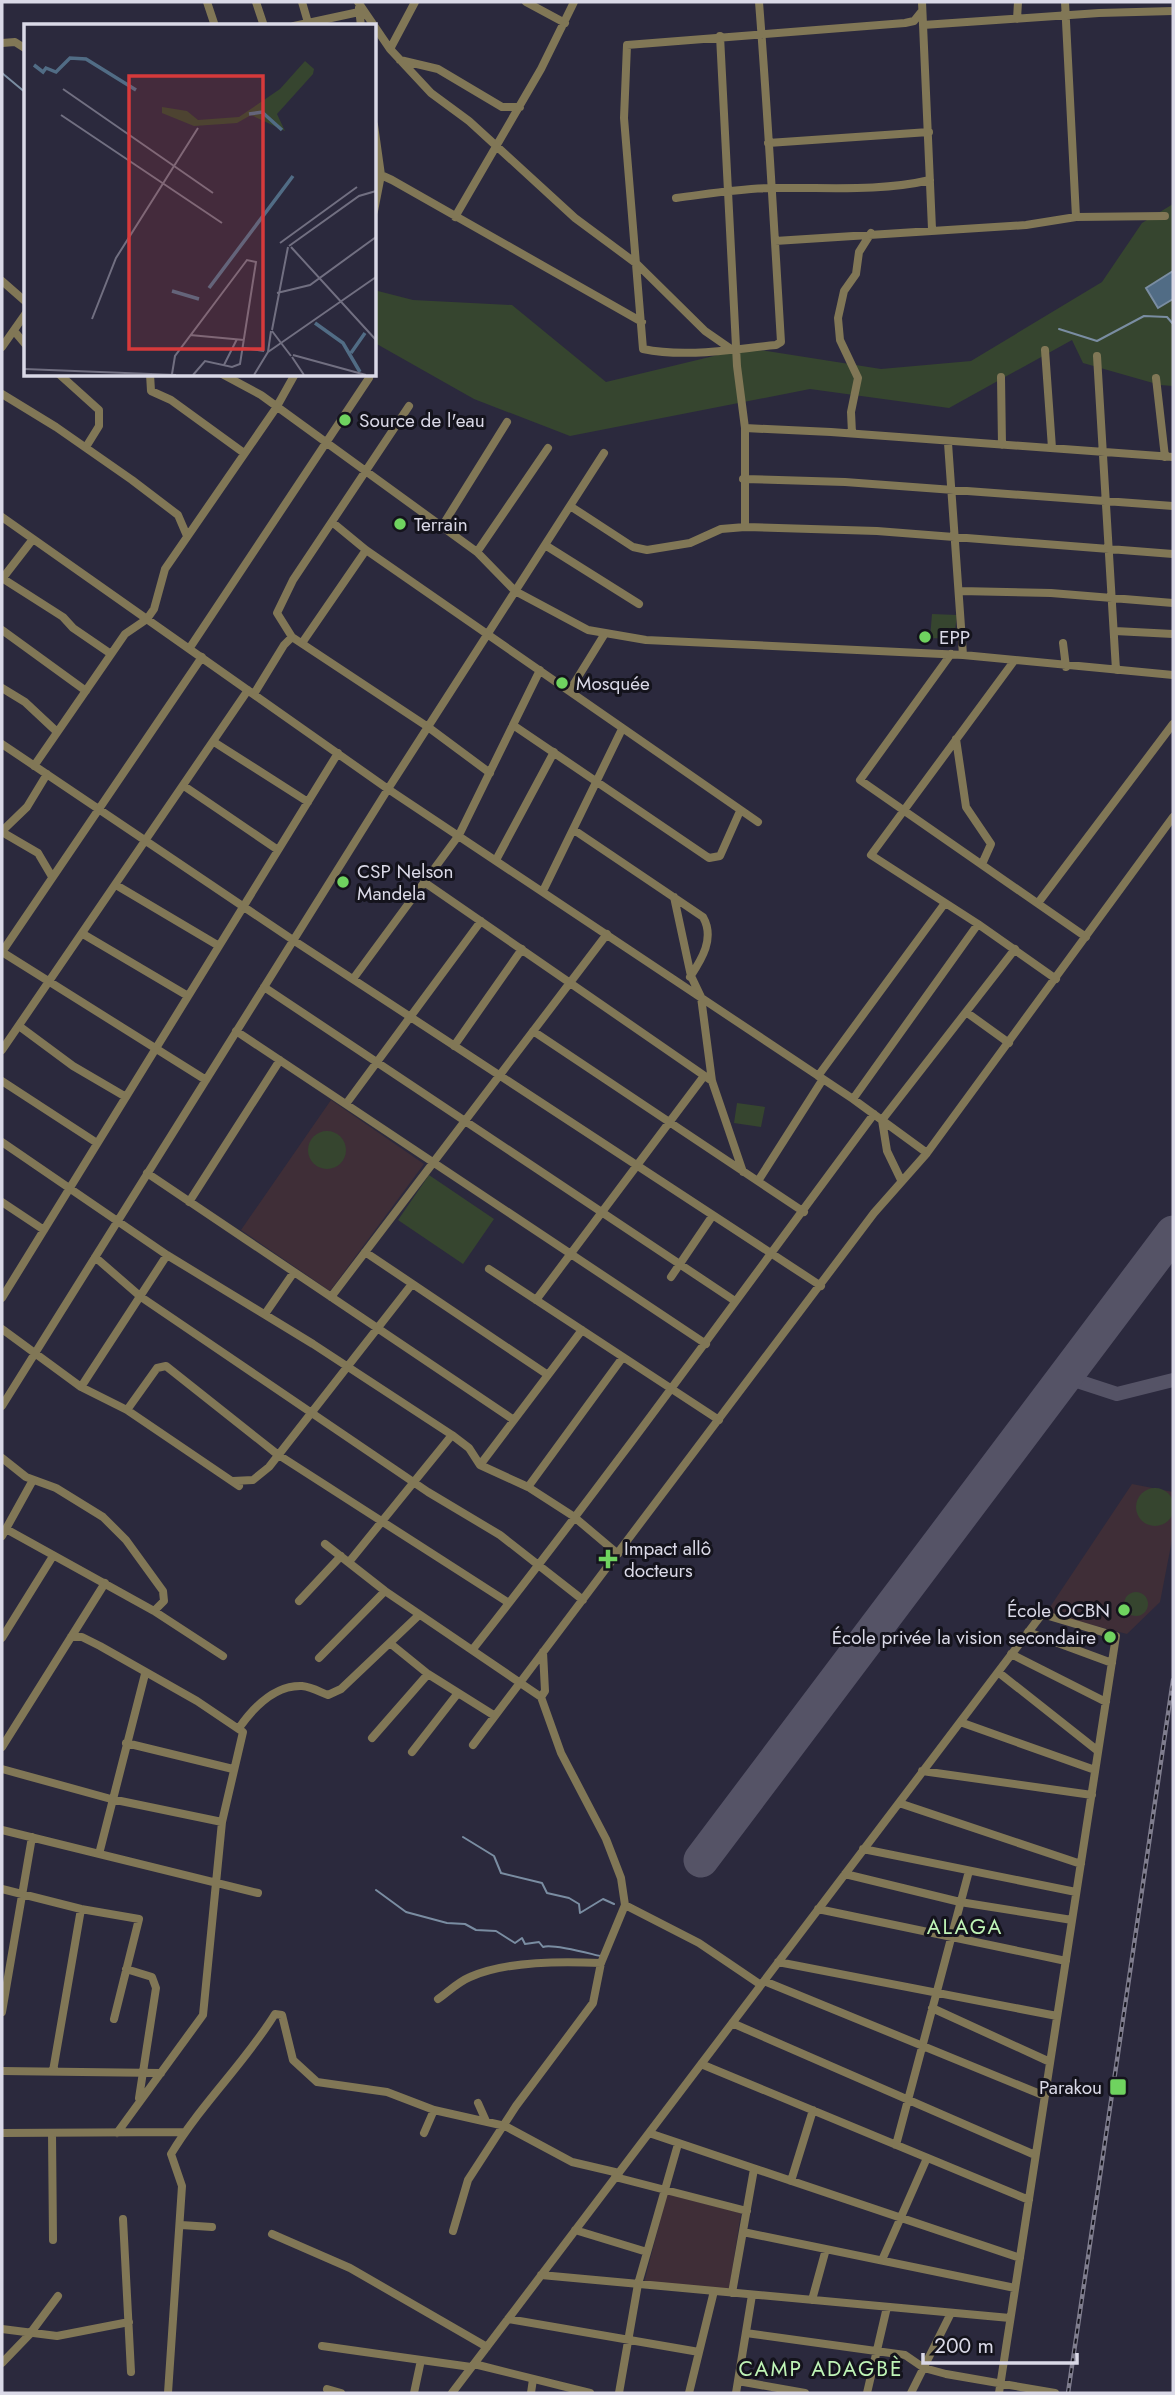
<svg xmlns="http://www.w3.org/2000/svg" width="1175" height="2395" font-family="Jost,sans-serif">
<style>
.education{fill:#3f2e37}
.green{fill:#36452f}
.water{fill:#516c85;stroke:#7a8da2;stroke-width:2}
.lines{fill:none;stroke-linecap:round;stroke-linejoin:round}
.stream{stroke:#7a8da2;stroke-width:2}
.taxiway{stroke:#555366;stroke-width:14}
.runway{stroke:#555366;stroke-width:35}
.minor{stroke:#817756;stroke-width:8}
.rail-casing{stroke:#7f7d8e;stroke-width:4.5}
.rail{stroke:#14131c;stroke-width:2;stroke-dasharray:5;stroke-linecap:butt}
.poi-dot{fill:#6fd35f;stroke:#14131c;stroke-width:2.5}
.labels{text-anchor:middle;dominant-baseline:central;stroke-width:6;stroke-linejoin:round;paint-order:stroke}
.poi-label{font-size:19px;fill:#dad9e7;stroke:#14131c;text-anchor:start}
.neighbourhood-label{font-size:21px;letter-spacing:2px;fill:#bff4b6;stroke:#14131c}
.inset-river{fill:none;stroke:#516c85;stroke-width:3.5}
.inset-road{fill:none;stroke:#716f81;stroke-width:2}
.view{fill:#d63a3b;fill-opacity:0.15;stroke:#d63a3b;stroke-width:3.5}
.inset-edge{fill:none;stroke:#dad9e7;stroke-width:3.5}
</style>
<rect width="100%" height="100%" fill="#2b293d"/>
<!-- education -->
<path class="education" d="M331,1100L424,1164L330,1291L241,1230Z
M1132,1484L1173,1492V1535L1160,1602L1127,1634L1046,1613Z
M667,2194L741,2213L729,2290L644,2283Z"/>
<!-- green -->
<path class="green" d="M1173,204V386L1160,385L1083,363L1072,340L949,408L810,389L570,436L474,399L375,343L374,290L413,300L512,305L606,382L747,348L881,369L971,361L1102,282L1142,223Z
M932,614L957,615L954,639L930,638Z
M737,1103L765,1107L761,1127L734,1123Z
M308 1150a19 19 0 1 1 38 0a19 19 0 1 1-38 0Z
M429,1175L494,1219L463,1264L398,1220Z
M1136 1507a19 19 0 1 1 38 0a19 19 0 1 1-38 0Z
M1124 1604a12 12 0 1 1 24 0a12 12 0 1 1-24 0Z"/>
<!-- water -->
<path class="water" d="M1173,271V299L1158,308L1146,288Z"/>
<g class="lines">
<!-- stream -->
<path class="stream" d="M2,73L26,93
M1059,329L1097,341L1144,316L1167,317L1173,324
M463,1837L494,1856L501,1873L542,1883L547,1893L569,1898L579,1904L580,1913L603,1899L614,1904
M376,1890L406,1912L447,1923L465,1924L476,1930L496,1931L515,1943L522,1938L525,1944L539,1942L543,1947C551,1943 587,1953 600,1956"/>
<!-- taxiway -->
<path class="taxiway" d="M1065,1377L1117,1394L1173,1380"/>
<!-- runway -->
<path class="runway" d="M701,1860L1173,1233"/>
<!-- minor -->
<path class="minor" d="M207,2L215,26
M256,2L264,26
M302,2L309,26
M358,2L390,49L431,93L469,121L575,218L637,264L705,331L731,349
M526,2L565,23
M759,2C768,115 774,228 781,342L776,345C733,349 686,358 643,349L624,118L627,45L905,23L914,21L922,11
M922,2L932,229
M359,8L361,26
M1017,19L1018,2
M923,25L1099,13L1173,11
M294,26L359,12
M720,36L737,366L745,428V527
M2,43L15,42L26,49
M390,49L415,2
M400,60L438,69L502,107H520
M374,125L381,175L374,211
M768,143L929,132
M374,176L381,175L392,180L642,322
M676,198C708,194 741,188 773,188C826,187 879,192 930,180
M455,217L541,69L574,2
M1076,217L1165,216
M775,241L1026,225L1076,217L1065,2
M2,281L26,302
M15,332L26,345
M2,347L26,313
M1045,350L1052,448
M1097,356L1116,670
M59,374L99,410V426L86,447
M150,374L151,391L171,400L244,453
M222,374L261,395L477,552L515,591L588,630L646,640L963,655L1173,675
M1001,377L1002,445
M1156,378L1165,457
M2,394L56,427L132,480L178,515L187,536
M409,406L293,580L277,613L292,637L428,727L490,773
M745,428L831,432L1173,457
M852,433L851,412L858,378L840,340L838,318L844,291L856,274L859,252L871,233
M948,443L963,655
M743,479L845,482L1173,506
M570,506L633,547L647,550L690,543L721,529L745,527L877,531L1173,554
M2,517L388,789L853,1099L927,1153
M332,522L366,550L758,822
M441,528L507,422
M545,545L639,604
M477,552L548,448
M2,578L63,617L73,628L111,654
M2,579L33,539
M960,591L1051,593L1173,603
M2,630L86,691
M1115,631L1173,634
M302,643L366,550
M1063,643L1066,667
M189,649L369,378
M951,654L860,780L1086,937
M1014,661L871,855L978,924L1056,979
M2,688L25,702L56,731
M570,690L604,635
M254,694L284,645L292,637
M513,725L709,858L720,856L740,811
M956,739L966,807L991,844L982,864
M214,742L308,802
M2,744L293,940L821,1286
M34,766L125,634L147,619L154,609L165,569L276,408L295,374
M184,786L278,850
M574,830L703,917C715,938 702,959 690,977
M2,831L27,807L47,774
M2,832L38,853L51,875
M496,860L554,752
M424,882L712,1081
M116,885L219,946
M543,891L622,729
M674,897L691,976L701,997L712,1081L743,1172
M1038,903L1173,724
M83,934L188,996
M2,952L202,657
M2,952L206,1080
M353,979L459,835L540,670
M264,987L735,1301
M966,1012L1009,1043
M19,1026L73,1066L126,1097
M236,1031L706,1344
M533,1031L804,1212
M454,1046L522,949
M2,1050L248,690
M818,1076L945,903
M2,1081L97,1143
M853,1099L978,924
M346,1104L481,921
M2,1142L167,1255L313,1344L452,1435L469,1448L480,1465L528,1487L573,1516L618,1554
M147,1173L514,1420
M901,1180L887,1151L882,1120L1015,949
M758,1181L823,1079
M2,1202L44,1230
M189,1202L280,1060
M365,1252L548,1375
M95,1257L141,1297L428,1492L500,1535L583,1600
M489,1269L719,1420
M671,1277L713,1215
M331,1297L607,934
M2,1298L338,753
M536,1300L704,1076
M265,1314L294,1272
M2,1329L81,1387L127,1410L239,1486
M81,1387L167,1255
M2,1406L388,789L604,453
M127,1410L157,1368L166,1366L277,1454L509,1603
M2,1458L26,1477L56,1488L103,1517L126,1540L163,1591L164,1601L154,1611
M480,1465L582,1330
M233,1481L253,1480L269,1467L412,1284
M528,1487L623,1357
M6,1529L154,1611L223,1656
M2,1536L33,1480
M325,1544L385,1591L541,1697
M349,1562L452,1435
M299,1601L341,1556
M1028,1632L1112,1663
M71,1637H82L100,1646L197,1701L243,1732L222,1822L203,2015L117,2133
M2,1638L53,1556
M391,1644L428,1674L495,1716
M473,1649C611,1474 741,1293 874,1114
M1011,1654L1106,1702
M319,1658L385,1591
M998,1672L1098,1751
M960,1722L1095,1770
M239,1728C253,1708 275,1685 302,1686C312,1687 320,1692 328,1695L341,1689L419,1615
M372,1738L428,1674
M126,1743L233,1769
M473,1745L874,1213L927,1153L1173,817
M2,1747L105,1583
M412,1752L458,1693
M2,1769L111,1799L222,1822
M922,1771L1092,1795
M899,1803L1081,1864
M2,1830L258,1893
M863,1849L1076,1892
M99,1854L145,1674
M845,1874L960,1902L1072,1920
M2,1889L81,1909L139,1919L114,2019
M625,1905L699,1943L761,1985
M818,1909L1066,1961
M778,1962L1057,2016
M126,1969L152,1977L156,1988L139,2098
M764,1981L1045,2096
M438,1999C448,1992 458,1982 470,1977C506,1961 561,1961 601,1963
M932,2008L1050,2062
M2,2012L32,1837
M732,2023L1035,2155
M701,2064L1029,2200
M2,2071L161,2073
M53,2071L81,1909
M478,2103L486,2121
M2,2133L184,2132
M52,2133L53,2240
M424,2133L434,2110
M649,2133L1020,2258
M896,2145L969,1871
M615,2177L747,2211
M791,2181L813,2110
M123,2219L131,2372
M181,2225L212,2227
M575,2230L647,2252
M453,2231L468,2180L516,2106L593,2003L601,1963L625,1905L621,1878L606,1839L561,1753L541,1697L545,1691L543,1652
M743,2232L1015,2288
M272,2234L350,2268L487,2347
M882,2260L927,2158
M541,2275L1010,2318
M732,2293L754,2169
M812,2300L826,2249
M508,2319L699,2352
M2,2329L57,2336L129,2322
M746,2333L905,2355L924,2368L946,2374L1055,2393
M322,2346L471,2367
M2,2363L29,2335L58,2296
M474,2364L590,2393
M738,2381L805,2393
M327,2389L341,2393
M168,2393L182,2186L171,2154C201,2104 244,2064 275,2014L282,2015L293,2060L317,2082L387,2092L434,2110L505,2126L572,2162L619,2173
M414,2393L421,2360
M452,2393L1042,1614L1116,1636L999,2393
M531,2393L533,2379
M619,2393L638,2284L678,2144
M689,2393L714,2291
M736,2393L752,2295
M867,2393L887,2307
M911,2393L951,2313"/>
<defs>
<path id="rail" d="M1068,2393L1173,1680"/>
</defs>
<!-- rail casing -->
<use href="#rail" class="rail-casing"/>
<!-- rail -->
<use href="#rail" class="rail"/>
</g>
<!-- markers -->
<g class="poi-dot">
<circle cx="345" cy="420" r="7"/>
<circle cx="400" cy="524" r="7"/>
<circle cx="925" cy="637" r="7"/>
<circle cx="562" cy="683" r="7"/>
<circle cx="343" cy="882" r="7"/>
<path d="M604.5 1548.5h7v7h7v7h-7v7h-7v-7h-7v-7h7z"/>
<circle cx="1124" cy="1610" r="7"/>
<circle cx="1110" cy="1637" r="7"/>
<rect x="1109" y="2078" width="18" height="18" rx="3.5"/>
</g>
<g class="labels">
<!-- poi labels -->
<g class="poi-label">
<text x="359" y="420">Source de l'eau</text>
<text x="414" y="524">Terrain</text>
<text x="939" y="637">EPP</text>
<text x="576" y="683">Mosquée</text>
<text x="357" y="871">CSP Nelson<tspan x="357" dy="22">Mandela</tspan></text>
<text x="624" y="1548">Impact allô<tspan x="624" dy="22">docteurs</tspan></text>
<text x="1110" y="1610" text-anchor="end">École OCBN</text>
<text x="1096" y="1637" text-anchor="end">École privée la vision secondaire</text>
<text x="1102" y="2087" text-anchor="end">Parakou</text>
</g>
<!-- neighbourhood labels -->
<g class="neighbourhood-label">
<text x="965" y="1927">ALAGA</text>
<text x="821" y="2369">CAMP ADAGBÈ</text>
</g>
</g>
<!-- overview -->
<g transform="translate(24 24)">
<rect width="352" height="352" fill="#2b293d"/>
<path d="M281,37L290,45L289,50L253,90L261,107L227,91L213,99L170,102L138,89V83L163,87L174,96L215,93L256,65Z" fill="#36452f"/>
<path class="inset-river" d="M10,41L19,48L22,44L32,48L46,34L62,35L112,66M225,90L238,88L258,106M185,264L269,152M148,267L175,275M291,299L319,319L336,348M327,329L341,309"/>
<path class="inset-road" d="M39,65L189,169M37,91L198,199M256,219L333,163M265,222L335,172L352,167M267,223L352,316M253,269L286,261L352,213M68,295L92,234L174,104M248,306L264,223M248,307L267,332M166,311L220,316M219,324L240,327M244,328L352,253M269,331L342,351M268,333L280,351M200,341L213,315M0,345L152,351M148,350L151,332L223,236L232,238L216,340L208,343L181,337L169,351M230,351L244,328L247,307"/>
<path class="view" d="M105,52H239V325H105Z"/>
<rect width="352" height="352" class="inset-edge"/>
</g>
<!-- border -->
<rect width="1175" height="2395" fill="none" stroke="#dad9e7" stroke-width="7"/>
<!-- scale -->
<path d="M923 2353v10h154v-10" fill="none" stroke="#dad9e7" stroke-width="3.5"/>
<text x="934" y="2353" font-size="21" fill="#dad9e7" stroke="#14131c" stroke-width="5" paint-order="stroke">200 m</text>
</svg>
